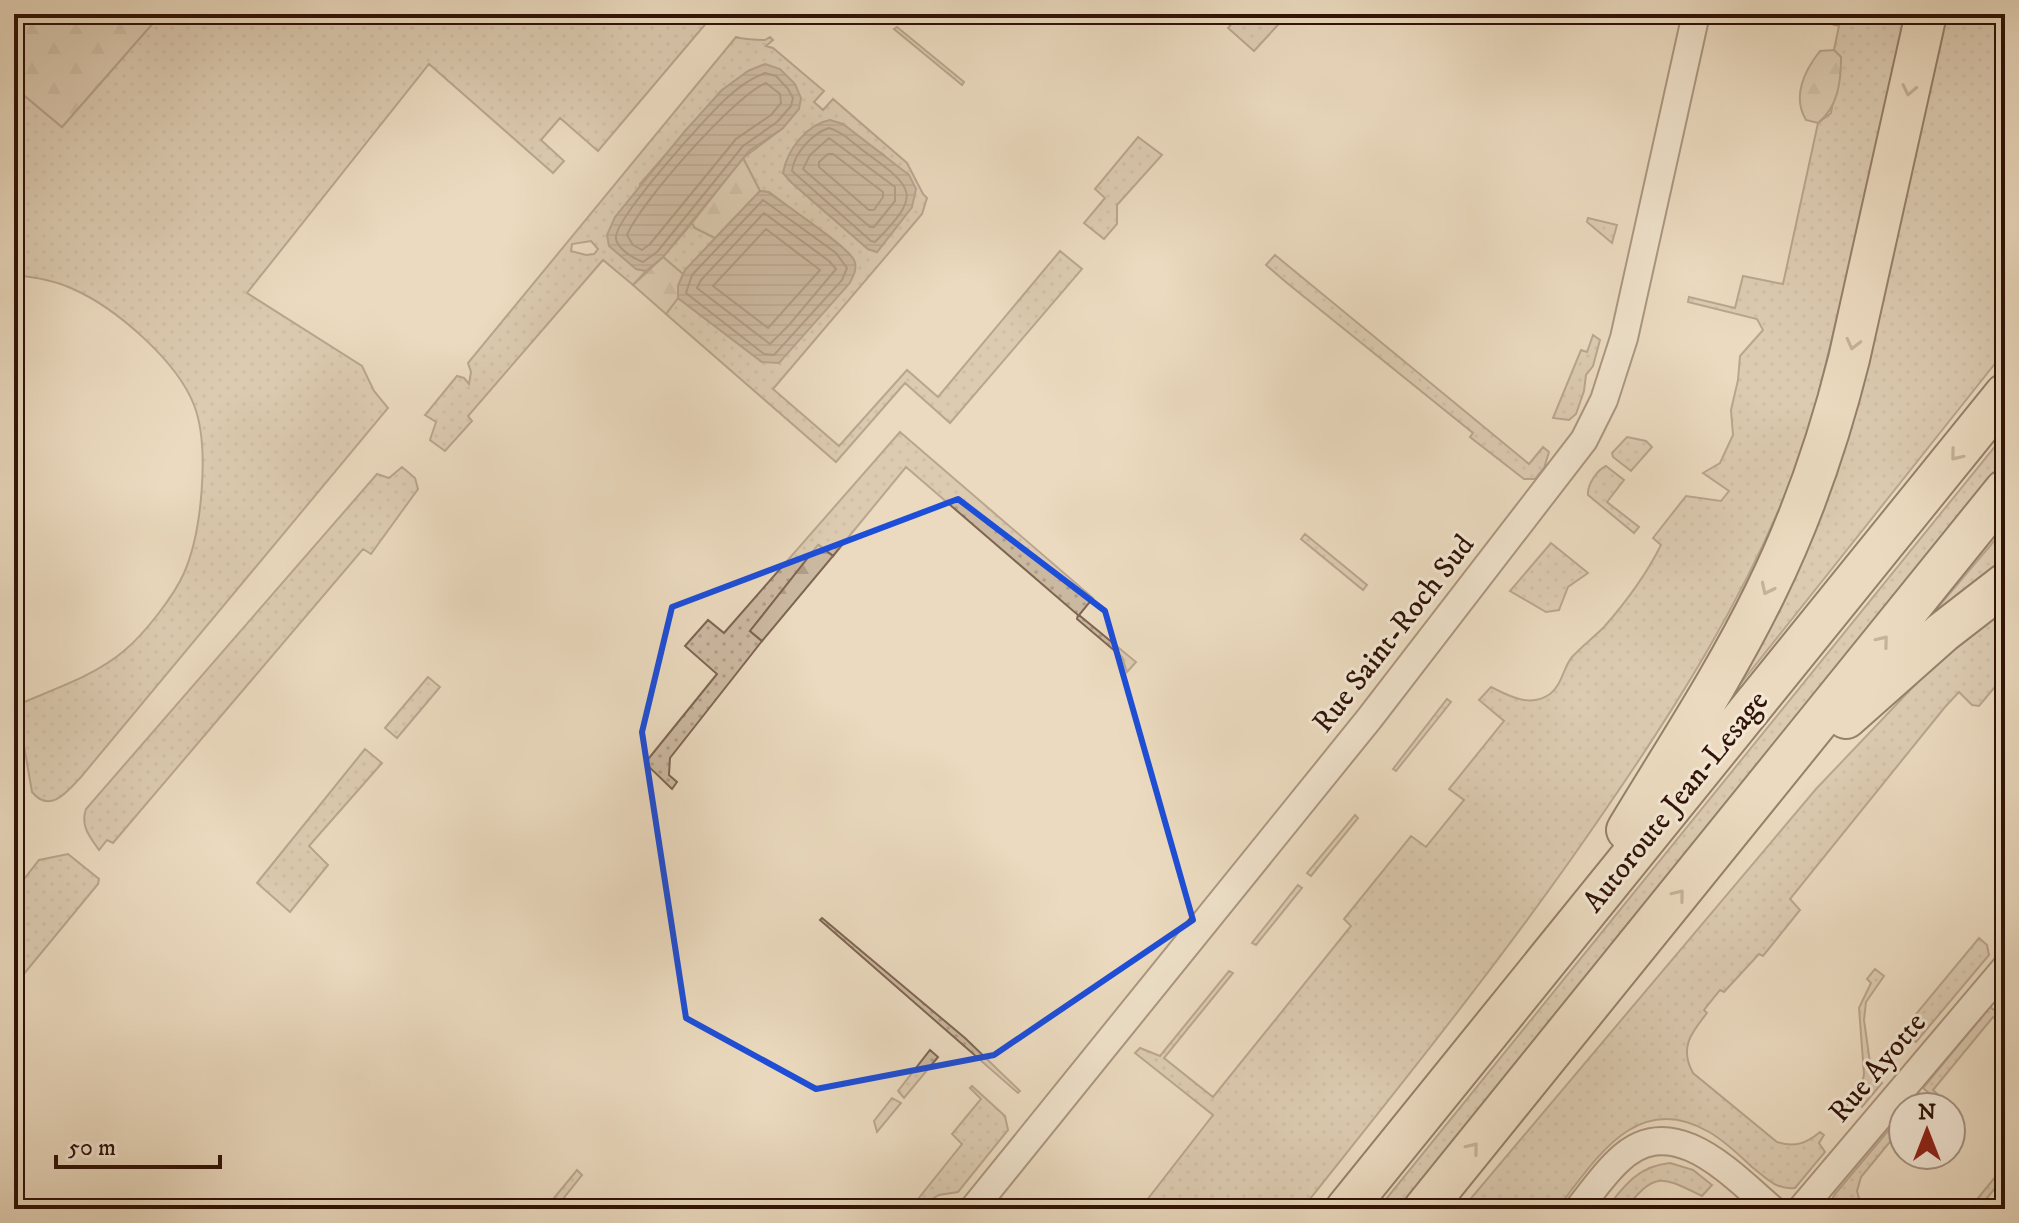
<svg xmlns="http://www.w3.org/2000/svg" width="2019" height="1223" font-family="'IM FELL DW Pica',serif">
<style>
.grass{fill:url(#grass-dots);stroke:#7e6553;stroke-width:2;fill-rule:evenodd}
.forest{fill:url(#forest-firs);stroke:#7e6553;stroke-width:2}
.water{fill:url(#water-rules);stroke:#7a614f;stroke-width:2}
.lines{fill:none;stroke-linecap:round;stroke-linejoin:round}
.shore{stroke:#6e5443;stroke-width:2}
.minor-casing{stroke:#5f4434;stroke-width:30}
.highway-casing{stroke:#301206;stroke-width:44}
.minor{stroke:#f2e7d5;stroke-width:26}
.highway{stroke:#ebdabf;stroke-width:40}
.oneway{stroke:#97806c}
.marked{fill:none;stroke:#1d4ed8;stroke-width:6;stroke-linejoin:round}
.labels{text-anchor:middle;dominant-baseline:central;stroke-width:6;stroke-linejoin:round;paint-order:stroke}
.street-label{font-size:30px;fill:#301206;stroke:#f2e7d5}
</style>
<defs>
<pattern id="grass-dots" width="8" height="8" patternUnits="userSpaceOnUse" patternTransform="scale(2)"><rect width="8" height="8" fill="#cbb8a0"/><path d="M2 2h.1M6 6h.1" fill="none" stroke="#af9d88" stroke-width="1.8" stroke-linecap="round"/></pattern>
<pattern id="forest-firs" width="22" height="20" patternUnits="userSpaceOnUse" patternTransform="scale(2)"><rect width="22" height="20" fill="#cbb8a0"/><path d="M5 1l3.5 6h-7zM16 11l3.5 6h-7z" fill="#af9d88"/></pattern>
<pattern id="water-rules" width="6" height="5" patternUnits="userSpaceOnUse" patternTransform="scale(2)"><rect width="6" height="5" fill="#ab9680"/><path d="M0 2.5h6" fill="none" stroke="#8c7967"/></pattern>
</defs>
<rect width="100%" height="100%" fill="#ebdabf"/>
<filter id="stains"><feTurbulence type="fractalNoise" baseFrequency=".0025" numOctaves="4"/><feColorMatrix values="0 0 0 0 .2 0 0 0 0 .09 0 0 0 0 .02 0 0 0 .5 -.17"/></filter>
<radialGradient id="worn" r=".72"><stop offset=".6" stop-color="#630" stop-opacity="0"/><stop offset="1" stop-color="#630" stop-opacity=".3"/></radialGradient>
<!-- grass -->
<path class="grass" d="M161,14H714L598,151L560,118L541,140L564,161L553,173L429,64L247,293L362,366L374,391L388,408L81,777C67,792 50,814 32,792L17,705C54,689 95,676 125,650C145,633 174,596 184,573C202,532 210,446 194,405C177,361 116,308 73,289C54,280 35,277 14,275V166L22,156L14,149V87L62,127Z
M1240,14H1288L1254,51L1228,28Z
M1794,14H1906C1885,110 1864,205 1841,301C1826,362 1813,426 1789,485C1743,600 1678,704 1608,806C1513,946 1407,1077 1302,1209H1140L1213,1115L1135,1053L1140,1048L1160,1056L1229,971L1233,973L1164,1058L1213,1097L1351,926L1344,919L1411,836L1426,847L1464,800L1449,789L1504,721L1479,700L1491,687C1509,696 1530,708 1550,694C1562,685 1563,668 1572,657C1582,646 1594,637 1604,627C1626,602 1646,575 1661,545L1653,538L1686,496L1721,501L1729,491L1703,473L1720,463L1733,435L1731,410L1738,380L1740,356L1763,330L1757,319L1688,302L1689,297L1735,308L1743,276L1783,284L1818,123L1831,113L1841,57L1834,50L1839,26Z
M1938,14H2005V351L1730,697Z
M897,27L964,82L962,85L894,29Z
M736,37C741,39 758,40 765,40L770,37L773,40L766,46L773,48L824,91L814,102L823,110L833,99L907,163L923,194L927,198L922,214L773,389L839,446L907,370L938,397L1060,251L1082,269L950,423L905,383L836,462L666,314L678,298L762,362L842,247L769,192L760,191L743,158L783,128L722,90L640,184L636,269L646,271L633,285L603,260L468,416L472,421L445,451L430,440L436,422L425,415L457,376L464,378L469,384L471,372L468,363ZM870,146L884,155L912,207L877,252L868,249L792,183L783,173ZM591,241L598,249L594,254L586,255L571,251L572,244Z
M1138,137L1162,155L1117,205V224L1104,239L1084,223L1105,198L1095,189Z
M1588,218L1617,225L1612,243L1587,222Z
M692,223L695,228L715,238L683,274L663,257Z
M1275,255L1529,464L1543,447L1549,452L1544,468L1535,479H1524L1470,437L1473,433L1287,283L1266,265Z
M1593,335L1600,340L1593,366L1586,375L1584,391L1576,414L1569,420L1553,418L1581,350L1587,352Z
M900,432L1093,598L1079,615L1136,662L1127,672L1122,657L1077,619L1078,615L906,467L833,556L819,545L750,631L762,641L670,758L669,775L677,782L672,789L645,763L717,674L685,646L708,620L724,633Z
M2005,434V464L1404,1209H1378Z
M1627,437L1646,441L1652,447L1631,471L1613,457L1612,453Z
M1606,466L1624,480L1607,502L1639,527L1634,533L1588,495C1587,485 1597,470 1606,466Z
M402,467L415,478L418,489L371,554L363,549L113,843L107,840L99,850C90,837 80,826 86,809L377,474L389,478Z
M2005,528V566L1923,625Z
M1305,534L1367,585L1363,590L1301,539Z
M1551,543L1588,573L1568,587L1559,610L1546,612L1510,591Z
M2005,604V675L1979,706L1972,705L1959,692L1945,707L1790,899L1800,910L1763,956L1759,954L1724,992L1720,990L1704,1010L1707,1013C1691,1033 1679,1048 1693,1073L1777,1142C1795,1148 1807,1143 1820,1132L1824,1135L1819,1143L1825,1152L1795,1188C1776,1190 1766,1178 1752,1167C1739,1155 1725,1141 1709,1132C1636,1089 1595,1161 1557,1209H1462L1816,789L1932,667Z
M428,677L440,687L397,738L385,728Z
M1447,699L1451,702L1396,771L1393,769Z
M365,749L382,763L309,846L328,865L290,912L257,883Z
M1355,815L1358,818L1311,876L1307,873Z
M68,854L99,879L98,884L14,986V892L39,860Z
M1298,885L1302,888L1256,945L1252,943Z
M822,918L965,1038L1020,1091L1018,1093L820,920Z
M1979,938L1987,945L1989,955L1916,1042L1914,1041L1912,1019Z
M1875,969L1884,976L1866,1002L1864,1020L1871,1070L1882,1083L1862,1107L1855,1102L1848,1104L1846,1108L1842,1105L1863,1079L1864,1074L1859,1008L1871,983L1867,979Z
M1990,1007L2001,1015V1023L1993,1017L1933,1090L1947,1103L1944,1106L1923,1088Z
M930,1050L938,1057L904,1098L898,1091Z
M972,1086L1005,1116L1008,1130L958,1192L939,1195L918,1207L914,1204L962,1144L952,1134L981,1099L970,1088Z
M892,1098L901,1103L877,1132L874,1121Z
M1903,1113V1126L1861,1177L1857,1191L1862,1209H1826L1835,1194Z
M1670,1163L1693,1170L1712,1185L1702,1196C1661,1176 1656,1171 1625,1209H1606C1624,1186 1638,1166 1670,1163Z
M2005,1165V1176L1978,1209H1969Z
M577,1170L582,1175L555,1209H545Z"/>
<!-- forest -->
<path class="forest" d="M14,14H161L62,127L14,87Z
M1834,50L1841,57C1841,82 1838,107 1818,123L1806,120C1792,97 1804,71 1820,51Z
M743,158L760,191L715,238L695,228L692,223Z
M663,257L683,274L678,286V298L666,314L633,285Z
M818,545L833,556L762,641L750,631Z"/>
<!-- water -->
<path class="water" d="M765,64L780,69L795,84L801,98L799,109L783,128L749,151L663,257L646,271L636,269L609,246L607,235L615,217L685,131L722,90L748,71Z
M830,120L843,124L909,175L916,189L912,207L877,252L868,249L792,183L783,173C787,150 807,124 830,120Z
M760,191L768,192C784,204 847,246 854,260C858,268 853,277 849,284L779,363L762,362L678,298V286L685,270Z"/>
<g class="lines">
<!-- shore -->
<path class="shore" d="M765,73L776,76L788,89L793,98L791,106L777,122L743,146L657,252L643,262C634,259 618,249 616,239C612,221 711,111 729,96C740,86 752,78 765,73Z
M766,83L780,94L781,103L771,115L736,139L650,244L642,250L633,245L627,235C640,203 734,96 766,83Z
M829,128C844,132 853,144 865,152C914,188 923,194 875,242L871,241L792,171C794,153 813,133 829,128Z
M829,138L895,187V201L874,227H870L803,169L810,155Z
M828,154H833L883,192V197L874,210H869L819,167V162Z
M763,200L836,253L847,268L842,280L774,355L764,354L686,293L692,275Z
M764,213L829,261L836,269L789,325L770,344L697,288L701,280Z
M766,229L820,270L768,328L713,286Z"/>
<defs>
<path id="minor" d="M973,1209L1369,719L1584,440L1604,400L1624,338L1696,14
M1578,1209C1591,1193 1603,1175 1618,1161C1672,1108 1731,1174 1772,1209
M1801,1209L2005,968"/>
<path id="highway" d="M1846,718L1943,632L2005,584
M1627,830C1674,752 1725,675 1765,593C1802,518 1829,439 1849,359L1926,14
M1346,1209L2005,394
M1424,1209L2005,490"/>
</defs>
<!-- minor casing -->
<use href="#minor" class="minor-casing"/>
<!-- highway casing -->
<use href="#highway" class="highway-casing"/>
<!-- minor -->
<use href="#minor" class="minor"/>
<!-- highway -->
<use href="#highway" class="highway"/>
</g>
<!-- one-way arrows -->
<defs><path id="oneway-chevron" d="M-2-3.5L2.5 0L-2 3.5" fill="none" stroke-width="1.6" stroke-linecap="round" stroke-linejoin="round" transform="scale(2)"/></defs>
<g class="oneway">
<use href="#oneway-chevron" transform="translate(1909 90) rotate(102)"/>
<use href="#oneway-chevron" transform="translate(1853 344) rotate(104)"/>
<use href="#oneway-chevron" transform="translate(1956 455) rotate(129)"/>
<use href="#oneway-chevron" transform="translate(1767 589) rotate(116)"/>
<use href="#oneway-chevron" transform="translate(1883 641) rotate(-51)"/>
<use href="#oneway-chevron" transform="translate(1679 895) rotate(-51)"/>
<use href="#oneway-chevron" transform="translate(1473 1148) rotate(-51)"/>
</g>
<!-- marked area -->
<path d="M0 0H2019V1223H0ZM958,499L1105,611L1193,920L994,1055L816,1089L686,1018L642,732L672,607Z" fill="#ebdabf" fill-opacity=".55" fill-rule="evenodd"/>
<path class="marked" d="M958,499L1105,611L1193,920L994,1055L816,1089L686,1018L642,732L672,607Z"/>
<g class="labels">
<!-- street labels -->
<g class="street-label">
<text transform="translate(1394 634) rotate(-52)">Rue Saint-Roch Sud</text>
<text transform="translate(1676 802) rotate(-51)">Autoroute Jean-Lesage</text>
<text transform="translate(1878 1068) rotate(-50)">Rue Ayotte</text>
</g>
</g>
<!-- margin -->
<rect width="2019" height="1223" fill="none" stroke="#ebdabf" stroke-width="48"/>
<rect x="16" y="16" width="1987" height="1191" fill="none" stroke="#301206" stroke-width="4"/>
<rect x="24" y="24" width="1971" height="1175" fill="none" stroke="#301206" stroke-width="2"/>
<!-- north arrow -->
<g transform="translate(1927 1131)"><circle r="38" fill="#f2e7d5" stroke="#a49282" stroke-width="2"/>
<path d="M0-6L14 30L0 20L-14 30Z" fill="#8f2418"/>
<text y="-12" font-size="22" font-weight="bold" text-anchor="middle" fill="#301206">N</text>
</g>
<!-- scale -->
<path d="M56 1155v12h164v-12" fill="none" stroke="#301206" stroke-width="4"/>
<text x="68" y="1155" font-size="24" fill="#301206" stroke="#f2e7d5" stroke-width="6" paint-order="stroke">50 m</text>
<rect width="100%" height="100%" filter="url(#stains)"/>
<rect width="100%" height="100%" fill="url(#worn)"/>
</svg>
